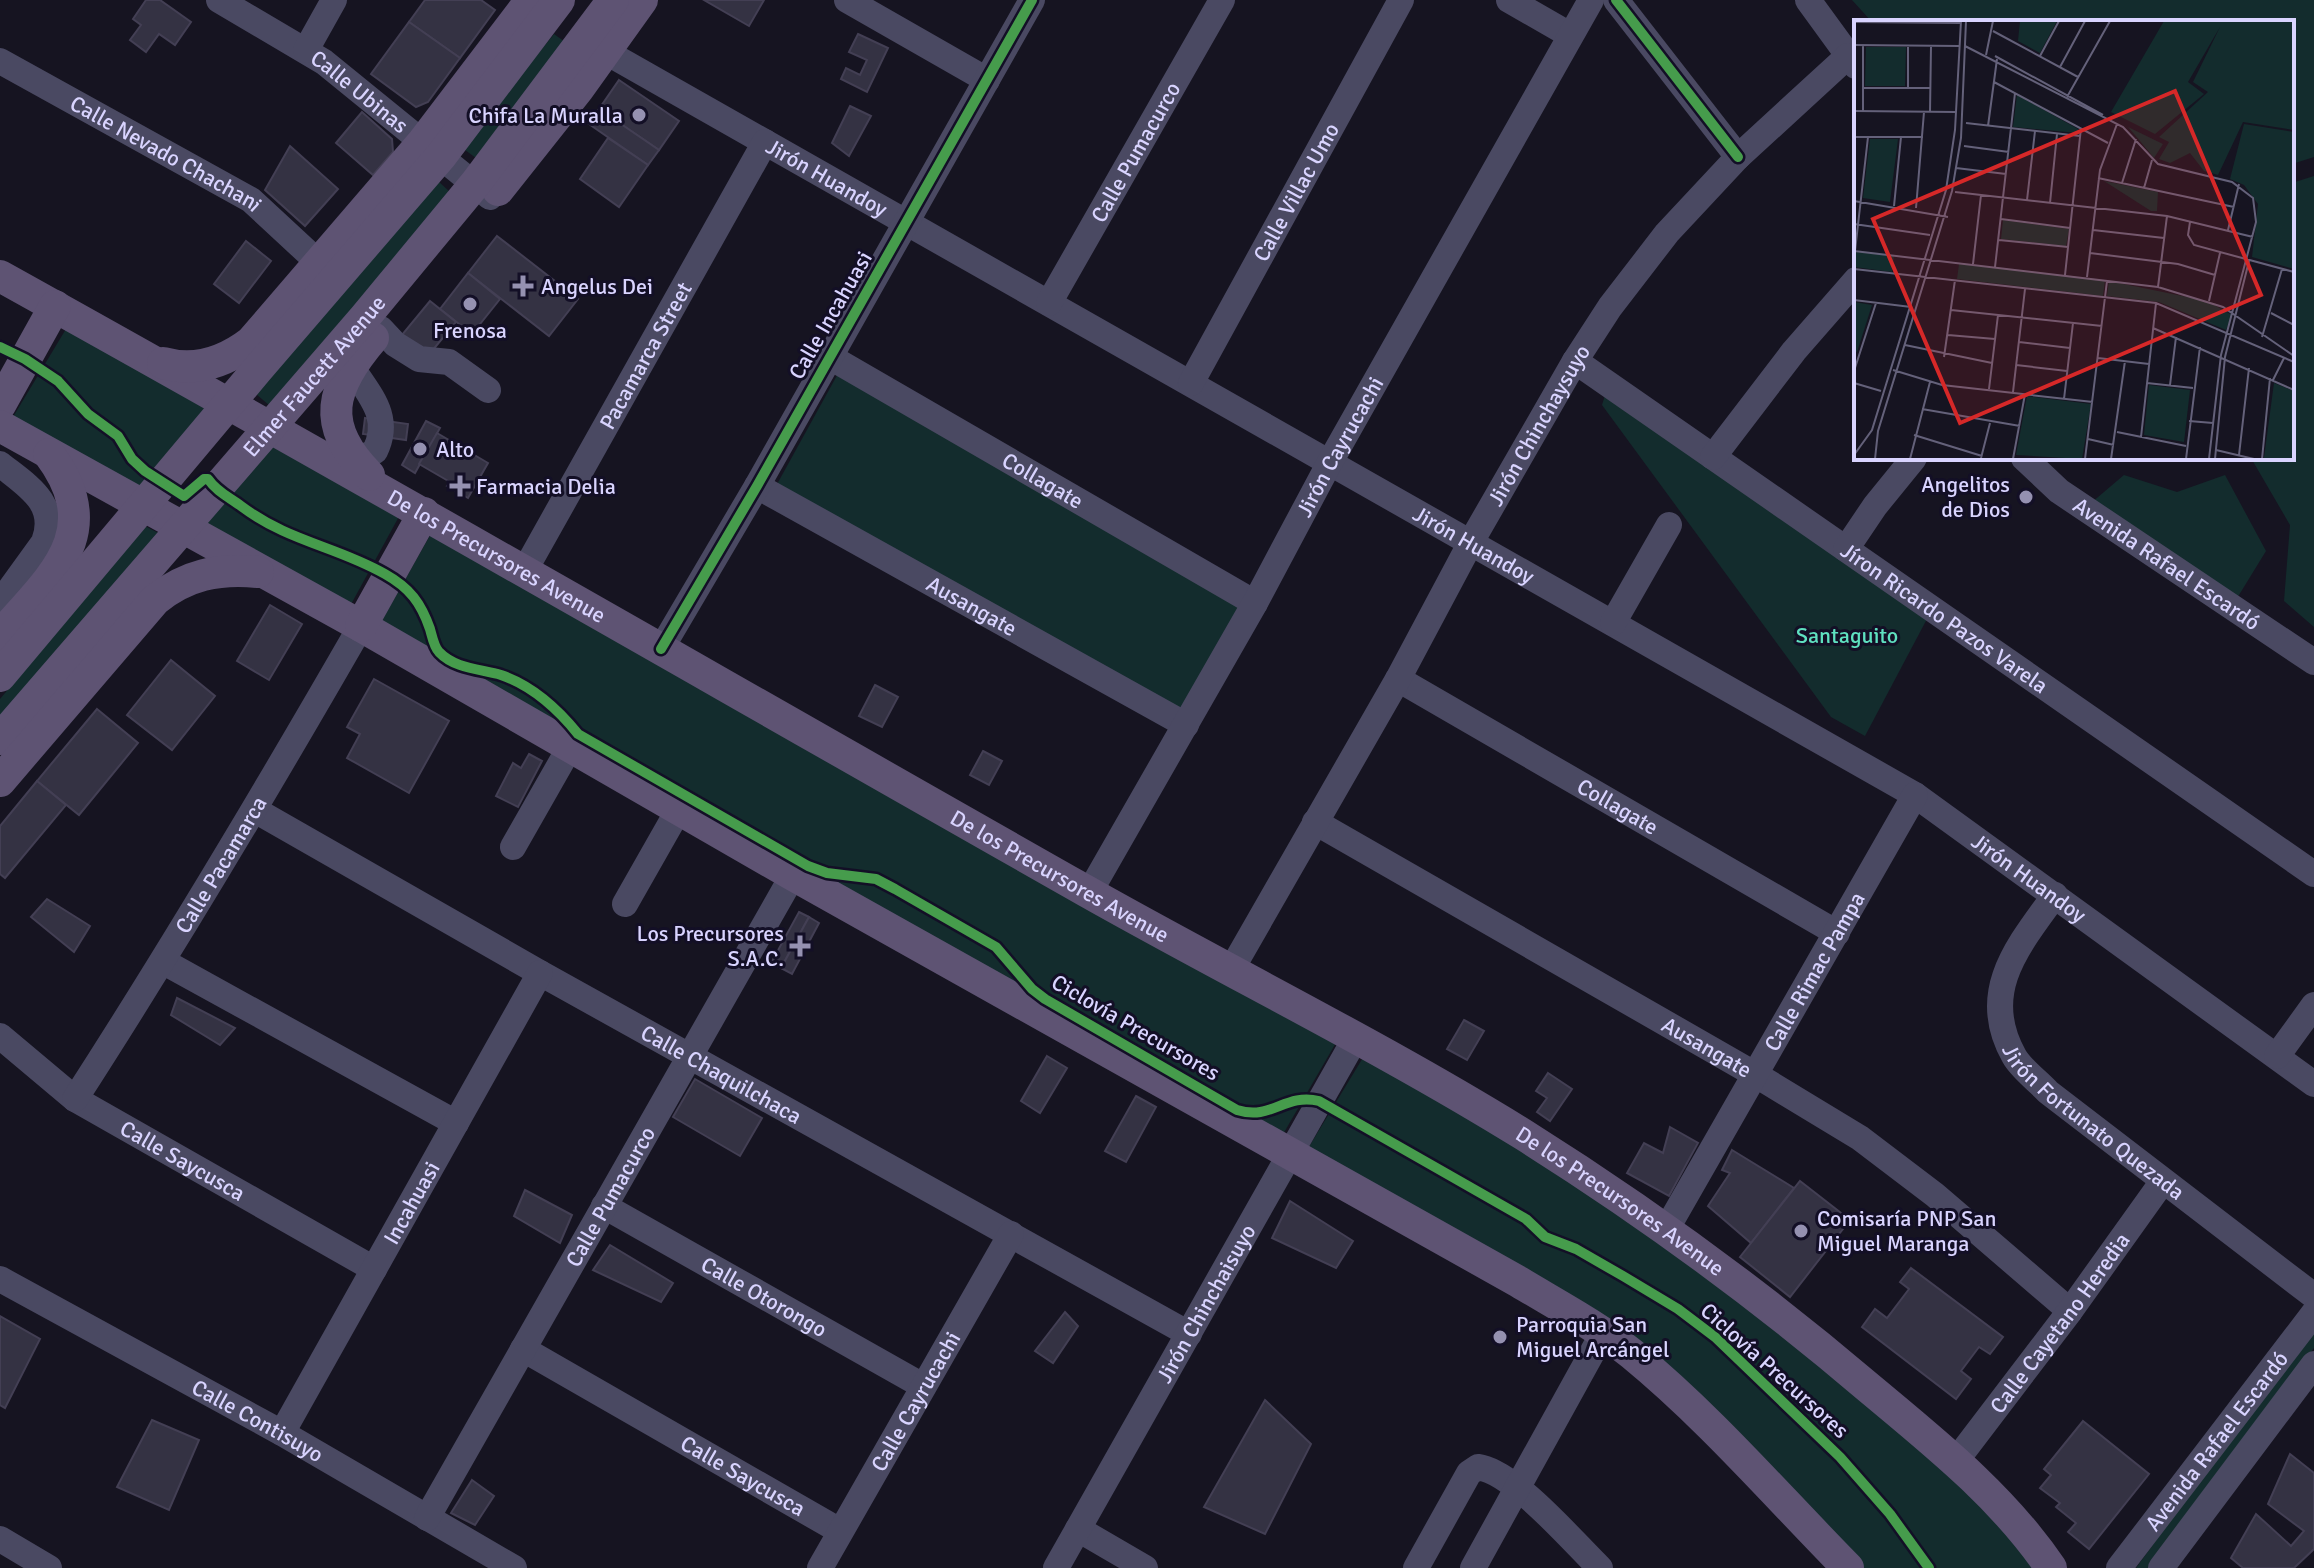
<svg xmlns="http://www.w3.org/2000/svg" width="2314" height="1568" viewBox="0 0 2314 1568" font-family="Signika,sans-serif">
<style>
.green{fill:#132c2d}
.building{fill:#343243;stroke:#433f54;stroke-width:2}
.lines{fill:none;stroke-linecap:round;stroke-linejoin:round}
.minor{stroke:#4a4962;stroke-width:26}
.major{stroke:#5e5373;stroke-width:32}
.cycleway-casing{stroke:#130f26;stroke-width:15}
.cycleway{stroke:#469c4c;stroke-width:10}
.poi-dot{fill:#9591b1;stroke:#130f26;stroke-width:3}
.labels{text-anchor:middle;stroke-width:6;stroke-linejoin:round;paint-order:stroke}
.street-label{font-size:22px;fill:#d9d4ff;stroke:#130f26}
.poi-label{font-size:22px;fill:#d9d4ff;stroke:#130f26;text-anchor:start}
.park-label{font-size:22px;fill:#5fe0c0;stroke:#130f26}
.inset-road{fill:none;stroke:#64617a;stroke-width:2}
.view{fill:#d62828;fill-opacity:0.15;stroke:#d62828;stroke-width:4}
.inset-edge{fill:none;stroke:#d9d4ff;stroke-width:4}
</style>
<rect width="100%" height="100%" fill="#161421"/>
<g class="green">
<path d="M 1852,0 L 2314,0 L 2314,157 L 2292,164 L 2292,22 L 1872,22 Z"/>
<path d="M 554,34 L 572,47 L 480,161 L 461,147 Z"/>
<path d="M 2314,176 L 2314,627 L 2284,601 L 2290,525 L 2251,458 L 2292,458 L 2292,183 Z"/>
<path d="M 438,181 L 451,193 L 269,405 L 256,394 Z"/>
<path d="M 66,329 L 208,404 L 140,492 L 13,417 Z"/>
<path d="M 840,370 L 1243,605 L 1179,711 L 776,486 Z"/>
<path d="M 1606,392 L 1928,617 L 1865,736 L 1831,717 L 1602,405 Z"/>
<path d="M 271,440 L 402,511 L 349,608 L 204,524 Z"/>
<path d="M 2124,475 L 2177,492 L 2225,475 L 2266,551 L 2231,608 L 2084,509 Z"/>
<path d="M 145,526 L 160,534 L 0,723 L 0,699 Z"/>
<path d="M 433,530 L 1337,1041 L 1282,1136 L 380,624 Z"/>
<path d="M 1364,1056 L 1660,1231 L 1942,1460 L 2036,1568 L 1857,1568 L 1625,1334 L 1307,1150 Z"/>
<path d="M 2314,1333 L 2314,1348 L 2150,1568 L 2136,1568 L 2300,1341 Z"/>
</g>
<g class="building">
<path d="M 146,0 L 160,0 L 191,22 L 175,45 L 159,34 L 146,52 L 130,40 L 141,25 L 133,19 Z"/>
<path d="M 425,0 L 481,0 L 495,10 L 460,58 L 409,22 Z"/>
<path d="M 704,0 L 764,0 L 749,26 Z"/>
<path d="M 409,22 L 460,58 L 428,102 L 416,107 L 371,74 Z"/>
<path d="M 858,34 L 888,48 L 867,92 L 841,79 L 846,68 L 860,75 L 867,60 L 849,52 Z"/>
<path d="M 619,80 L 679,121 L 659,150 L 599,109 Z"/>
<path d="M 850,106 L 871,116 L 849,156 L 832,143 Z"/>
<path d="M 599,109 L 659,150 L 648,165 L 589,124 Z"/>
<path d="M 362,112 L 392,139 L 393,152 L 373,175 L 336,143 Z"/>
<path d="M 608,138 L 648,165 L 619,207 L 580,179 Z"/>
<path d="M 290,146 L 338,189 L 305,226 L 265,190 Z"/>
<path d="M 497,236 L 578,299 L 549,336 L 468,273 Z"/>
<path d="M 246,241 L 271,261 L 239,303 L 214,284 Z"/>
<path d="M 468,273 L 500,299 L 472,334 L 440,309 Z"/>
<path d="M 430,301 L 456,322 L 427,357 L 401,336 Z"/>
<path d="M 365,418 L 408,424 L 406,440 L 363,434 Z"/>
<path d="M 426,421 L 440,428 L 415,473 L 402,465 Z"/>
<path d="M 437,433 L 488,463 L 468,498 L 447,486 L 450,482 L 419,464 Z"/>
<path d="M 270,605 L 302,624 L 269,680 L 237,661 Z"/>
<path d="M 171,660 L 215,696 L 172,750 L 127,715 Z"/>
<path d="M 374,679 L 449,721 L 409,793 L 347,758 L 360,734 L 347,727 Z"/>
<path d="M 875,685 L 898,697 L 882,727 L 859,716 Z"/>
<path d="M 97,709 L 138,743 L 79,815 L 37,781 Z"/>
<path d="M 983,751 L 1002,761 L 989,785 L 970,775 Z"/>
<path d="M 529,754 L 542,761 L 518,807 L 496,796 L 513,763 L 521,768 Z"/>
<path d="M 37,781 L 66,805 L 5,878 L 0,874 L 0,826 Z"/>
<path d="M 47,899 L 90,926 L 74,952 L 31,917 Z"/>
<path d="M 799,912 L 809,917 L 781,968 L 771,963 Z"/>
<path d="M 809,917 L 819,923 L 792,974 L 781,968 Z"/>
<path d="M 177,998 L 235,1028 L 220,1045 L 171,1015 Z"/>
<path d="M 1464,1020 L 1484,1031 L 1467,1060 L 1447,1049 Z"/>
<path d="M 1047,1056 L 1067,1068 L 1040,1113 L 1021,1101 Z"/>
<path d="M 1548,1073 L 1572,1089 L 1550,1121 L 1537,1112 L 1547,1098 L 1536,1091 Z"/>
<path d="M 695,1079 L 762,1118 L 740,1156 L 673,1117 Z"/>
<path d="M 1136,1096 L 1156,1107 L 1126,1162 L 1105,1151 Z"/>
<path d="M 1670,1127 L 1698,1143 L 1669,1196 L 1627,1173 L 1644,1143 L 1663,1153 Z"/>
<path d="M 1732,1150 L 1794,1188 L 1751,1243 L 1708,1206 L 1730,1173 L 1722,1170 Z"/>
<path d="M 1800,1181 L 1850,1220 L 1790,1297 L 1740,1257 Z"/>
<path d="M 525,1190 L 572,1215 L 560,1243 L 514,1216 Z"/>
<path d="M 1290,1201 L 1353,1241 L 1336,1268 L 1272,1238 Z"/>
<path d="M 610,1245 L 673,1283 L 661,1302 L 593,1270 Z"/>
<path d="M 1911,1268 L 2003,1337 L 1990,1354 L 1979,1347 L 1961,1371 L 1971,1379 L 1956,1399 L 1862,1327 L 1875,1309 L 1887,1318 L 1909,1289 L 1900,1282 Z"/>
<path d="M 1065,1312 L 1078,1326 L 1053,1363 L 1035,1351 Z"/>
<path d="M 0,1316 L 40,1339 L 5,1408 L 0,1405 Z"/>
<path d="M 1265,1400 L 1311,1444 L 1265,1534 L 1204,1507 Z"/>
<path d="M 152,1420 L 199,1440 L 169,1510 L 117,1487 Z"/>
<path d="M 2083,1421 L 2149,1474 L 2089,1549 L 2068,1532 L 2076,1523 L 2056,1507 L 2060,1503 L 2040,1488 L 2051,1475 L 2044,1469 Z"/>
<path d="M 2290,1454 L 2314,1473 L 2314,1549 L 2294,1568 L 2243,1568 L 2231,1558 L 2256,1514 L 2291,1546 L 2304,1531 L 2268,1504 Z"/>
<path d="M 472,1480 L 494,1496 L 475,1525 L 451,1513 Z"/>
</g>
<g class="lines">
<g class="minor">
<path id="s1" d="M 219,0 L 324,62 L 490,197"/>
<path d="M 847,0 L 987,80"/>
<path d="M 1509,0 L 1570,35"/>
<path d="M 1616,0 L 1738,157"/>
<path d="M 1808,0 L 1856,66"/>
<path d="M 306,50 L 334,0"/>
<path id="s2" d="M 606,52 L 1915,795 L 2314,1084"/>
<path id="s3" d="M 0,61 L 251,200 L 319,263"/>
<path id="s4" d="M 1049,303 L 1222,0"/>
<path d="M 381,329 L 395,344 L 419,359 L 449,362 L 488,390"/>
<path id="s5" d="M 830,357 L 1255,603"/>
<path id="s6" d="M 1575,361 L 2314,874"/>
<path d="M 351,366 C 369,395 392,416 375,451 L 356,462"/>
<path id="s7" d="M 1191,383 L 1401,0"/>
<path d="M 1713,457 L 1794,351 L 1856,280"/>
<path id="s8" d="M 2024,458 L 2059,491 L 2314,662"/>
<path d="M 0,464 C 26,485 59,503 44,542 L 0,603"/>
<path id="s9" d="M 757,486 L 1186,725"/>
<path d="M 1846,549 L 1875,506 L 1914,458"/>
<path id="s10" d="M 525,570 L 765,142"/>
<path d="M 1613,623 L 1669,525"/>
<path d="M 661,649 L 757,486 L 1032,0"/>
<path id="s11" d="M 1398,679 L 1837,933"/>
<path id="s12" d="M 255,810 L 540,973 L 1189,1334"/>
<path id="s13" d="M 1315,822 L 1756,1075 L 1860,1138 L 1935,1195 L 2070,1311"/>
<path d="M 513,847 L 570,747"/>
<path id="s14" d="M 1089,893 L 1255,603 L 1330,462 L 1591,0"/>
<path id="s15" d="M 2055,895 C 2018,946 1978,992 2014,1056 C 2021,1069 2038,1081 2048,1092 L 2314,1296"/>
<path d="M 625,904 L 679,809"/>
<path d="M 164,962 L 456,1123"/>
<path id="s16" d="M 1230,972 L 1398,679 L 1471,542 L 1575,361 L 1610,307 L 1667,233 L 1738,157 L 1848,56"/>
<path id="s17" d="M 0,1036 L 75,1099 L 374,1269"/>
<path d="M 2277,1056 L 2314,1005"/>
<path id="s18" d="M 75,1099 C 175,944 269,786 361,626"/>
<path id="s19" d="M 604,1206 L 923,1386"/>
<path id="s20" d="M 1666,1230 L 1915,795"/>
<path id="s21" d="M 0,1279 L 282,1433 L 514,1568"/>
<path id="s22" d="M 523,1349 L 840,1531"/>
<path id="s23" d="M 282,1433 L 540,973"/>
<path id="s24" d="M 1955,1462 L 2070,1311 L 2163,1181"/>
<path id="s25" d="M 427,1518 L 793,875"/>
<path d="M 1078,1529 L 1145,1568"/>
<path d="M 0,1539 L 49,1568"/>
<path id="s26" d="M 820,1568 L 1011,1234"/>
<path id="s27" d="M 1056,1568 L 1355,1039"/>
<path d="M 1416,1568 L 1469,1473 L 1478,1467 C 1514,1472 1573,1542 1600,1568"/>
<path d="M 1473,1568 L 1603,1333"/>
<path id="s28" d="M 2119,1568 L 2314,1313"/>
<path d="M 2161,1568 L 2314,1364"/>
</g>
<g class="major">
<path d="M 498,190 L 579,88 L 642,0"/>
<path id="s29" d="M 0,276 C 364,478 724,686 1086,891 C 1231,973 1382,1047 1524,1135 C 1645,1211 1761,1296 1869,1388 C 1935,1443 2003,1497 2051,1568"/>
<path d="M 163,363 C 195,372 225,362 251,342 L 423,142 L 531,0"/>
<path d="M 0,405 L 55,306"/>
<path d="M 0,426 L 361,626 L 793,875 L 1519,1282 C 1557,1305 1597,1326 1632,1354 C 1710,1418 1777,1496 1848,1568"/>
<path d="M 369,475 C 319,425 331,387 373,338"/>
<path d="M 361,626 L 424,513"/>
<path d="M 0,636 C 51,577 108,533 49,454"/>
<path d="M 0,676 L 257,370 L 441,156 L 559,0"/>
<path id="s30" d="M 0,739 L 365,317 L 475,184 L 613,0"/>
<path d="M 0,781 L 155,600 C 186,575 218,568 258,572"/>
</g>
<g class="cycleway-casing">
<g id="cycleway">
<path d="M 1616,0 L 1738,157"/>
<path d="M 0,347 L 25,359 L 58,381 L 88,414 L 118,436 L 132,459 L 145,471 L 184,496 L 204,479 L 208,479 C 217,492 229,497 241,506 C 289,542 336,546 385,574 C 410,588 421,603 430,629 C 432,636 434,647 439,652 C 455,669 481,669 501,675 C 533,686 557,708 578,734 L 808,866 L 827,873 L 876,879 L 895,889 L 996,947 L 1032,989 L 1045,999 L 1237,1110 C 1272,1121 1284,1093 1319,1101 L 1526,1219 L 1545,1237 L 1576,1249 L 1623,1276 L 1678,1309 L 1715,1337 L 1840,1457 L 1890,1514 L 1929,1568"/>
<path d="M 661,649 L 757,486 L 1032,0"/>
</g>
</g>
<use href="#cycleway" class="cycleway"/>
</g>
<g class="poi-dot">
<circle cx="639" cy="115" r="8"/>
<path d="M519 274h8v8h8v8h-8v8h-8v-8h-8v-8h8z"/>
<circle cx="470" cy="304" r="8"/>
<circle cx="420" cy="449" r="8"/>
<path d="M456 474h8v8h8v8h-8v8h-8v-8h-8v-8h8z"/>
<circle cx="2026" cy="497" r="8"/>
<path d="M796 934h8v8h8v8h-8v8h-8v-8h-8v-8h8z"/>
<circle cx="1801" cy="1231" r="8"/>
<circle cx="1500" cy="1337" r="8"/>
</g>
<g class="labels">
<g class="street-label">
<text dy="8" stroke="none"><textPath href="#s1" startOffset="168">Calle Ubinas</textPath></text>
<text dy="8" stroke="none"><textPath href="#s4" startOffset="174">Calle Pumacurco</textPath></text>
<text dy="8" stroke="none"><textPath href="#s3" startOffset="190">Calle Nevado Chachani</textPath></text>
<text dy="8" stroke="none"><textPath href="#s2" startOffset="254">Jirón Huandoy</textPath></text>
<text dy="8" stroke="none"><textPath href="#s7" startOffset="218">Calle Villac Umo</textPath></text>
<text transform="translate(830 315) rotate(-60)" y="8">Calle Incahuasi</text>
<text dy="8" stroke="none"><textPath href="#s10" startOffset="246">Pacamarca Street</textPath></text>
<text dy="8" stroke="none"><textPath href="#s30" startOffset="480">Elmer Faucett Avenue</textPath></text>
<text dy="8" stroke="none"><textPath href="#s16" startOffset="628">Jirón Chinchaysuyo</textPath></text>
<text dy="8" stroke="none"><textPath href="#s14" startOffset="512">Jirón Cayrucachi</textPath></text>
<text dy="8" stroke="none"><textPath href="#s5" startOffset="246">Collagate</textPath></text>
<text dy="8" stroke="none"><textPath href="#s2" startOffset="998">Jirón Huandoy</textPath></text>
<text dy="8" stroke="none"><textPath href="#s29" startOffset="570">De los Precursores Avenue</textPath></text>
<text dy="8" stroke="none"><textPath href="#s8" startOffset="178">Avenida Rafael Escardó</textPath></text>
<text dy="8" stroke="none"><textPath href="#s9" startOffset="246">Ausangate</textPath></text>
<text dy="8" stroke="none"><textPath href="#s6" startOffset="450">Jíron Ricardo Pazos Varela</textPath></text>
<text dy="8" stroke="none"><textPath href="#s11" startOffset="254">Collagate</textPath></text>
<text dy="8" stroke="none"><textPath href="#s18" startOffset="276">Calle Pacamarca</textPath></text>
<text dy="8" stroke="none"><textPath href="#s29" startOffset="1218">De los Precursores Avenue</textPath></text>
<text dy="8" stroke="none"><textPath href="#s2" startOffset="1646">Jirón Huandoy</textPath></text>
<text dy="8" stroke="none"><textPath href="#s20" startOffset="298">Calle Rimac Pampa</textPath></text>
<text transform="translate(1136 1027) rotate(30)" y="8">Ciclovía Precursores</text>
<text dy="8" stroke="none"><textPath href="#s13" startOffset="452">Ausangate</textPath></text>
<text dy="8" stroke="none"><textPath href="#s12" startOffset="536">Calle Chaquilchaca</textPath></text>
<text dy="8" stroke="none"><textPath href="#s15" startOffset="282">Jirón Fortunato Quezada</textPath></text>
<text dy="8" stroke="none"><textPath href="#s17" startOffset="222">Calle Saycusca</textPath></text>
<text dy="8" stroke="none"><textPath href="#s25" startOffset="370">Calle Pumacurco</textPath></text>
<text dy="8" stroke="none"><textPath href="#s29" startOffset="1866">De los Precursores Avenue</textPath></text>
<text dy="8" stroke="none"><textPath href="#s23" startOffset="264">Incahuasi</textPath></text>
<text dy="8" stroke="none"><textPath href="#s19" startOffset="184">Calle Otorongo</textPath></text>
<text dy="8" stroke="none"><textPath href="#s27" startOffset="304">Jirón Chinchaisuyo</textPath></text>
<text dy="8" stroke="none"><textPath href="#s24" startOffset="174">Calle Cayetano Heredia</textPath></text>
<text transform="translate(1775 1370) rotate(42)" y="8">Ciclovía Precursores</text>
<text dy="8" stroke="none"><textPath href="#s26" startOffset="192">Calle Cayrucachi</textPath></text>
<text dy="8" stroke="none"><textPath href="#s21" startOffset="294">Calle Contisuyo</textPath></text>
<text dy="8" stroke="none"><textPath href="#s28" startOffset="160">Avenida Rafael Escardó</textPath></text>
<text dy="8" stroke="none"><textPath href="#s22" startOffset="254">Calle Saycusca</textPath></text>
</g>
<g class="poi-label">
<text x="623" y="123" text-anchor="end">Chifa La Muralla</text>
<text x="541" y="294">Angelus Dei</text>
<text x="470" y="338" text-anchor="middle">Frenosa</text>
<text x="436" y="457">Alto</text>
<text x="2010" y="492" text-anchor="end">Angelitos<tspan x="2010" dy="25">de Dios</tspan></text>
<text x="476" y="494">Farmacia Delia</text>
<text x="784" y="941" text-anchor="end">Los Precursores<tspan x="784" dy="25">S.A.C.</tspan></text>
<text x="1817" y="1226">Comisaría PNP San<tspan x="1817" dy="25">Miguel Maranga</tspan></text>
<text x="1516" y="1332">Parroquia San<tspan x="1516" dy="25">Miguel Arcángel</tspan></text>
</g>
<g class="park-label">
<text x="1847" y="643">Santaguito</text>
</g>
</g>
<g transform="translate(1854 20)">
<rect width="440" height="440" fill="#161421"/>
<path d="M 166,1 L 203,1 L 186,33 L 164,21 ZM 310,1 L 440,1 L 440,110 L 389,102 L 364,155 L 350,151 L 336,133 L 316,143 L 305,139 L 315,122 L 305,117 L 354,72 L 339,62 L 366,7 L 334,62 L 350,74 L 301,114 L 257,92 ZM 12,27 L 52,27 L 51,66 L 11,66 ZM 163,75 L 224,109 L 224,113 L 159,107 ZM 390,104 L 440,112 L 440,249 L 398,237 L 404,184 L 390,165 L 376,159 ZM 274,107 L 309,124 L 300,138 L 286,121 ZM 16,119 L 44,119 L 36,182 L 9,178 ZM 250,161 L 304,172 L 303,191 L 297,191 ZM 149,200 L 215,209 L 212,226 L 147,219 ZM 0,232 L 40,236 L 38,252 L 0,247 ZM 105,244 L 251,260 L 249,276 L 103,259 ZM 255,261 L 353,281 L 378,295 L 372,310 L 305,282 L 253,276 ZM 0,282 L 18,285 L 3,332 L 0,331 ZM 420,363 L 440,371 L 440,439 L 410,438 ZM 295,365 L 336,370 L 330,422 L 290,415 ZM 173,376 L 237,384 L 228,439 L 162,435 Z" fill="#132c2d"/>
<path class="inset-road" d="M 0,2 L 106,3M 139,11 L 224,57M 0,25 L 105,26M 111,26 L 269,107 L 304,144 L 378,162 L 399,178 L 402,202 L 367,335 L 355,439M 132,35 L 139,1M 141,36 L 249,95M 186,36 L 205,1M 206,47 L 231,1M 140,62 L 254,123M 9,68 L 77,68M 54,68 L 54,26M 213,77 L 256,1M 0,91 L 102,92M 9,91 L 9,25M 76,92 L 77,26M 112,103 L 226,116M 134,106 L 143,39M 0,117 L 69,117M 110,126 L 155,132M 102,148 L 152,154M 244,158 L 380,187M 268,163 L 282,119M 290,168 L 298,140M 101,172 L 313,196 L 399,217M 173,180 L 181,111M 0,181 L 94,197M 196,183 L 203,114M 40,186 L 47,117M 62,188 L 70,92M 147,199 L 216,208M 336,202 L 334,215 L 340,225 L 440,252M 0,204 L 76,215M 239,210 L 310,218M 374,210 L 385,164M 145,220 L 214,227M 0,231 L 304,267 L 369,287 L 440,336M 1,231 L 14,117M 236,233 L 324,244 L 361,255M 119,244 L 127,175M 141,247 L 161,73M 0,249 L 302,283 L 440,342M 211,255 L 227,108M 233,257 L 246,150 L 263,104M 304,267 L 313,196M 0,280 L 57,287M 355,281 L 366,233M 97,290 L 248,306M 417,293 L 440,305M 299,308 L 440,370M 94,315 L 141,319M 408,317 L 428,249M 165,322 L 216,328M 51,325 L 138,343M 90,337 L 101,260M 244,338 L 295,344M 162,345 L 213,351M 39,350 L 88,365 L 239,382M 0,351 L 22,283M 419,360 L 430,338M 0,363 L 27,371M 293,363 L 339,368M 316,365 L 322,317M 135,369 L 144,295M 159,372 L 171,269M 210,379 L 219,303M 68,389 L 166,406M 335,401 L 359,403M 263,412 L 332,426M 60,415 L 128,436M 287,417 L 302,283M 234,419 L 260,425M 362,430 L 400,439M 0,435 L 18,410 L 92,170 L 101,110 L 107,1M 385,435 L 395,348M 127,438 L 136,403M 21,439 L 24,411 L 98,171 L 107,118 L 112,1M 56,439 L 76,362M 159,439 L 171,374M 231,439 L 253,261M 257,439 L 271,341M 332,439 L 346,327M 361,439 L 371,337 L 395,241M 408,439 L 416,358"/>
<path class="view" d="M 321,71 L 407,275 L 106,403 L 19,199 Z"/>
<rect width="440" height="440" class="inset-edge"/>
</g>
</svg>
